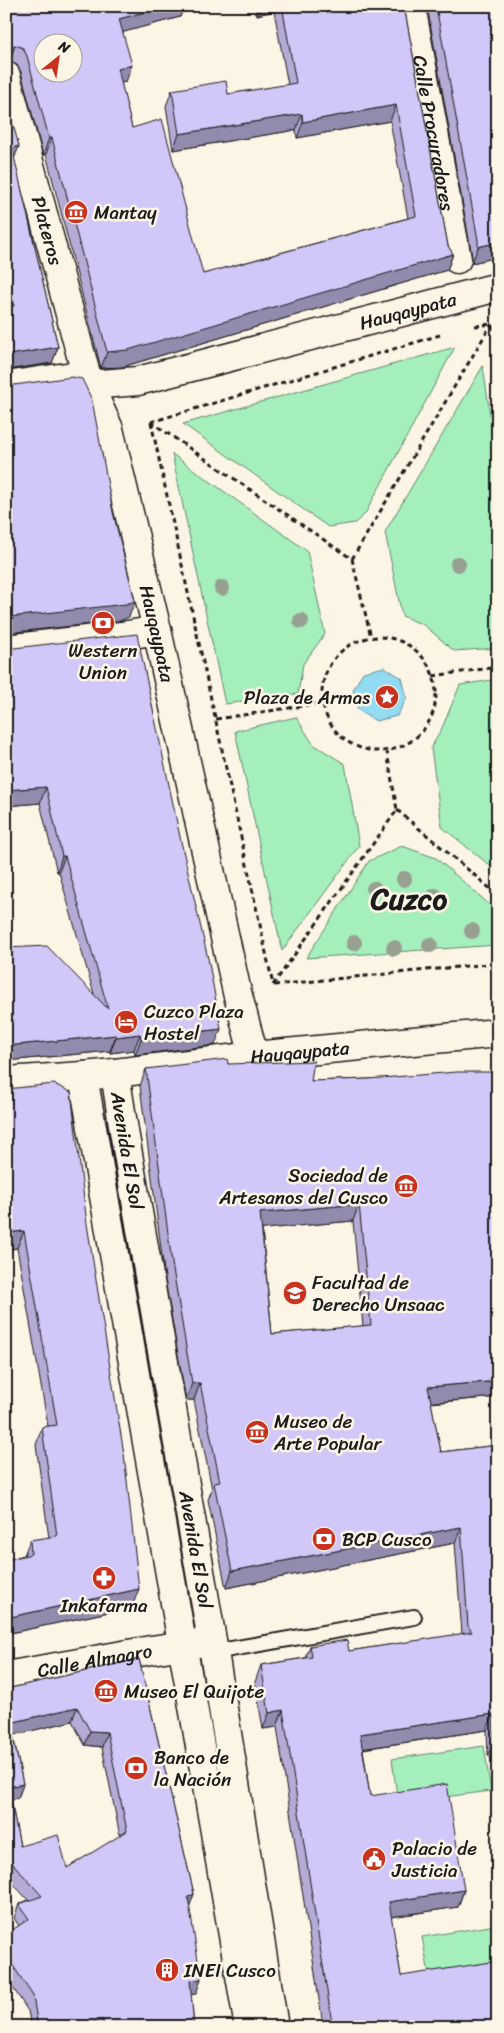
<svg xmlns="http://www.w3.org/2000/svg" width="504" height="2033" viewBox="0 0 504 2033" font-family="Sriracha,sans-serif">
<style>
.green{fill:#a5efbd;stroke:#60866c}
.water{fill:#92dbf3;stroke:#638f9d}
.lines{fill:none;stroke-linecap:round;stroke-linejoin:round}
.lane-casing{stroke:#1c1c1c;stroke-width:18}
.street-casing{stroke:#1c1c1c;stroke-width:31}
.secondary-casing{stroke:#1c1c1c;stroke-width:31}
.path{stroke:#1c1c1c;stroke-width:3;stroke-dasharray:5 4;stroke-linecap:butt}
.lane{stroke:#fcf5e5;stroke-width:14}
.street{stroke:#fcf5e5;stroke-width:28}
.secondary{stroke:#fcf5e5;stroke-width:28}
.tree{fill:#97a091}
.wall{fill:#b5abd6;stroke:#1c1c1c;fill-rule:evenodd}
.shaded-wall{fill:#938bae;stroke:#1c1c1c}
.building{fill:#d2c7f9;stroke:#1c1c1c;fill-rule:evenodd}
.labels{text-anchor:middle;stroke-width:5;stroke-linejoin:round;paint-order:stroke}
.street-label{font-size:19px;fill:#1c1c1c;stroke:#fcf5e5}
.poi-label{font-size:19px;fill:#1c1c1c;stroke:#fcf5e5;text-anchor:start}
.town-label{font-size:29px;font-weight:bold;fill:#1c1c1c;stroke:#fcf5e5}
</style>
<rect width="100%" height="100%" fill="#fcf5e5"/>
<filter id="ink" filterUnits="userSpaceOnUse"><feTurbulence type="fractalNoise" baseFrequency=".02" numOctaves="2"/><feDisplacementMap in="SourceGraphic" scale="10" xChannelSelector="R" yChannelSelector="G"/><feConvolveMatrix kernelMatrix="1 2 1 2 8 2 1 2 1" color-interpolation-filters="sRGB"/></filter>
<g filter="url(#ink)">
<g class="green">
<path d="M 455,347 L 365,514 L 355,523 L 328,527 L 183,424 Z"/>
<path d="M 483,366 L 498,470 L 498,648 L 454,651 L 424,625 L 402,616 L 385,532 Z"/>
<path d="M 172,454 L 307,551 L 325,634 L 303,664 L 298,694 L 225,704 Z"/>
<path d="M 498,679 L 498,872 L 442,827 L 431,748 L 442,728 L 460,685 Z"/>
<path d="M 296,717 L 313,744 L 345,764 L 359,846 L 282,951 L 235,731 Z"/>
<path d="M 402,846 L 436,858 L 498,912 L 498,945 L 306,958 L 369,861 Z"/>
<path d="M 484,1746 L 491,1791 L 398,1803 L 392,1759 Z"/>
<path d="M 496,1925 L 498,1967 L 430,1979 L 422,1937 Z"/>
</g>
<path class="water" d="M 384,667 L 402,678 L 407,698 L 397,716 L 376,721 L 358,710 L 353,690 L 363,672 Z"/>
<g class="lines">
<g class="lane-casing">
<path id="lane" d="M 214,1652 L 414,1617"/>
</g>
<g class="street-casing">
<g id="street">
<path id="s1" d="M 411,6 L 457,259"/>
<path id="s2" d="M 89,385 L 138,381 L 498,287"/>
<path id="s3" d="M 6,386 L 66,377 L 82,380 L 89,385 L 109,429 L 157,630 L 237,992 L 254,1056"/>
<path d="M 6,649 L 122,636 L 157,630"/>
<path id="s4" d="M 115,1073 L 254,1056 L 498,1033"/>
<path d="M 6,1081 L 83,1076"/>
<path id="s5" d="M 6,1676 L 151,1650 L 212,1641"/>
</g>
</g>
<g class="secondary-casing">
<g id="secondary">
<path id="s6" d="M 6,76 L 89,385"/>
<path id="s7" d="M 249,2027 L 83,1076 L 115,1073 L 124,1131 L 214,1652 L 274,2027"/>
</g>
</g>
<g class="path">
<path d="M 492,325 L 498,342"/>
<path d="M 475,326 L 492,324"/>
<path d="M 151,422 L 273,985"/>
<path d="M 151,422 L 440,335"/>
<path d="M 151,422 L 352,559 L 371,637"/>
<path d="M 352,559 L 491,325"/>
<circle cx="379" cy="694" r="57"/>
<path d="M 433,676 L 498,667"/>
<path d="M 216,719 L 322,703"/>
<path d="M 397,810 L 498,895"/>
<path d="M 273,985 L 397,810 L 387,752"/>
<path d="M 274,985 L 498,963"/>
</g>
<use href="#lane" class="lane"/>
<use href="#street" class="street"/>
<use href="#secondary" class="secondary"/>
</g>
<g class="tree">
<circle cx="458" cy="564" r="8"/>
<circle cx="222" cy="588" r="8"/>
<circle cx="301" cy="621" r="8"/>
<circle cx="404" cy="879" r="8"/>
<circle cx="374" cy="889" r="8"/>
<circle cx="435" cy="896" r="8"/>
<circle cx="472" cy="931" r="8"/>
<circle cx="354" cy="943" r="8"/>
<circle cx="430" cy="945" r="8"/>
<circle cx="394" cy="948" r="8"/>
</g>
<g class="wall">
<path d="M 6,6 L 184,6 L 180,17 L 123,32 L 126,82 L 121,83 L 132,128 L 203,274 L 408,218 L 390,121 L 297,138 L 296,130 L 173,150 L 166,106 L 172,90 L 228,94 L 288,85 L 274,11 L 257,15 L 255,6 L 404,6 L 448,246 L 453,254 L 447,270 L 122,367 L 101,368 L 46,154 L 43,155 L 21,72 L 17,65 L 10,61 L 6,61 Z"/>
<path d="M 427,6 L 498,6 L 498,257 L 472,263 L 472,256 Z"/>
<path d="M 6,99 L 14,158 L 58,347 L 52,363 L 6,370 Z"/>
<path d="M 6,647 L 215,1045 L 135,1055 L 134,1050 L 110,1053 L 110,1051 L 6,1061 L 6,948 L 94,994 L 59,872 L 57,872 L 40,803 L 6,806 Z"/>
<path d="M 228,1064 L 311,1081 L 368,1079 L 498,1072 L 498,1397 L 431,1403 L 441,1452 L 498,1445 L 498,1755 L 488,1756 L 487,1730 L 363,1749 L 370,1796 L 464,1890 L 458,1907 L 391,1917 L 401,1976 L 498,2027 L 320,2027 L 321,2025 L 323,2025 L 277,1727 L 263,1729 L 255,1682 L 261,1665 L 305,1658 L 310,1646 L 349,1651 L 462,1634 L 455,1543 L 226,1588 L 208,1500 L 212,1489 L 194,1400 L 186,1400 L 165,1279 L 140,1086 L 146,1069 ZM 353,1221 L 363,1326 L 272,1334 L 262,1229 Z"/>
<path d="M 6,1089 L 132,1607 L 6,1634 L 6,1560 L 24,1555 L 30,1540 L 49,1538 L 36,1445 L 42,1427 L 48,1426 L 17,1248 L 6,1250 Z"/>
<path d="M 139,1659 L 194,1894 L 189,1906 L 196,1994 L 191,1994 L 194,2027 L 31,2027 L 28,2011 L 6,1977 L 6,1934 L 19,1926 L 14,1918 L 19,1904 L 28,1900 L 6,1876 L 6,1689 ZM 72,1721 L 85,1745 L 102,1747 L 120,1836 L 67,1868 L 20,1846 L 11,1800 L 18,1798 L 23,1784 L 13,1735 Z"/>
</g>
<g class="shaded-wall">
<path d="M 167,6 L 184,6 L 180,17 L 113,35 L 119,19 Z"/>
<path d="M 260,6 L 276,6 L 274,11 L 257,15 Z"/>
<path d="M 7,45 L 15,45 L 10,61 L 6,61 L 6,46 Z"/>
<path d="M 132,65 L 126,82 L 112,85 L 118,69 Z"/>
<path d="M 396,105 L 390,121 L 297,138 L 303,122 Z"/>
<path d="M 302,114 L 296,130 L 173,150 L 179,134 Z"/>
<path d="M 49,138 L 52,138 L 46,154 L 43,155 Z"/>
<path d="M 19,146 L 13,162 L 12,148 Z"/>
<path d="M 498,242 L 498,257 L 472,263 L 478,247 Z"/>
<path d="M 453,254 L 447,270 L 122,367 L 101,368 L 107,352 Z"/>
<path d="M 58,347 L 52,363 L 6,370 L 6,356 L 9,355 Z"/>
<path d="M 135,601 L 129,617 L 120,621 L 6,633 L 6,619 L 10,617 Z"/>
<path d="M 46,787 L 40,803 L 6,806 L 6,790 Z"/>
<path d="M 62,856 L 65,856 L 59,872 L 57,872 Z"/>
<path d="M 221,1029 L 215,1045 L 135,1055 L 141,1039 Z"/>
<path d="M 140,1034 L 134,1050 L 110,1053 L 116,1037 Z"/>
<path d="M 116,1035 L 110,1051 L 6,1061 L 6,1046 Z"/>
<path d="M 359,1204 L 353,1221 L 254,1230 L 260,1213 Z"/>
<path d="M 24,1231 L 17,1248 L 6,1250 L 6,1233 Z"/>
<path d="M 498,1381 L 498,1397 L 422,1403 L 428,1387 Z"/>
<path d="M 192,1383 L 200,1383 L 194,1400 L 186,1400 Z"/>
<path d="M 461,1527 L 455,1543 L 226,1588 L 232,1571 Z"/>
<path d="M 139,1589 L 132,1607 L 6,1634 L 6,1618 Z"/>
<path d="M 77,1707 L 72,1721 L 6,1737 L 10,1723 Z"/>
<path d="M 283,1710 L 277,1727 L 263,1729 L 269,1713 Z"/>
<path d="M 493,1714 L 487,1730 L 354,1750 L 360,1734 Z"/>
<path d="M 90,1731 L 107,1732 L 102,1747 L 85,1745 Z"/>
<path d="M 498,1739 L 498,1755 L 488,1756 L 494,1740 Z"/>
<path d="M 23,1784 L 18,1798 L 6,1800 L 8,1787 Z"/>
<path d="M 464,1890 L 458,1907 L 383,1918 L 389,1902 Z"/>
<path d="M 194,1894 L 189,1908 L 188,1897 Z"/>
<path d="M 201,1979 L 196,1994 L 185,1995 L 190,1981 Z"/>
<path d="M 103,2020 L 100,2027 L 69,2027 Z"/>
</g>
<g class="building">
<path d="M 6,6 L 167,6 L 119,19 L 132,65 L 118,69 L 132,128 L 162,119 L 203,274 L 416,216 L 396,105 L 303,122 L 302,114 L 179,134 L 172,90 L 226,81 L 228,94 L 296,83 L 282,6 L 404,6 L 448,246 L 453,254 L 128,350 L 107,352 L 52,138 L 49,138 L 27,56 L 23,48 L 15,45 L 6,46 ZM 42,42 L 72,42 L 72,72 L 42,72 Z"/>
<path d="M 436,6 L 498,6 L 498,242 L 478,247 L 478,240 Z"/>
<path d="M 6,99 L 19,146 L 12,148 L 58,347 L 9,355 L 6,356 L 6,308 L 14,306 L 6,271 Z"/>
<path d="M 72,377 L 82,379 L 92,400 L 113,512 L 135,601 L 126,604 L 10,617 L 6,619 L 6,384 L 14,385 Z"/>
<path d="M 137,634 L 180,837 L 209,963 L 221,1029 L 141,1039 L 140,1034 L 116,1037 L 116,1035 L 6,1046 L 6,948 L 47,946 L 108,1009 L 65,856 L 62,856 L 46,787 L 6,790 L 6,647 L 14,648 Z"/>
<path d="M 227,1059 L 228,1064 L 314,1061 L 311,1081 L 368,1079 L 457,1072 L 498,1072 L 498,1381 L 428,1387 L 441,1452 L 498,1445 L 498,1739 L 494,1740 L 493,1714 L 360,1734 L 370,1796 L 447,1784 L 464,1890 L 389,1902 L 401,1976 L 498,1961 L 498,2027 L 321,2027 L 321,2025 L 332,2023 L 283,1710 L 269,1713 L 261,1665 L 312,1657 L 310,1646 L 347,1640 L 349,1651 L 472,1632 L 468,1626 L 461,1527 L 232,1571 L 214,1483 L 220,1482 L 200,1383 L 192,1383 L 172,1263 L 146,1069 ZM 359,1204 L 371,1325 L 272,1334 L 260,1213 Z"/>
<path d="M 54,1084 L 71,1092 L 87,1224 L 124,1454 L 139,1589 L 6,1618 L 6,1560 L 31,1554 L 30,1540 L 57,1536 L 42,1427 L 57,1425 L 24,1231 L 6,1233 L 6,1089 Z"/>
<path d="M 139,1659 L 194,1894 L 188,1897 L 201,1979 L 190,1981 L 194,2027 L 105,2027 L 103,2020 L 69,2027 L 38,2027 L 33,1996 L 6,1955 L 6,1934 L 29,1919 L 19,1904 L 42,1896 L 6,1856 L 6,1689 ZM 77,1707 L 90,1731 L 107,1732 L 127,1831 L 67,1868 L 58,1835 L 20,1846 L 8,1787 L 23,1784 L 10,1723 Z"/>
</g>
</g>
<defs>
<g id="museum-disc" transform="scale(1.25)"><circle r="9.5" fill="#c8321e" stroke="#fcf5e5"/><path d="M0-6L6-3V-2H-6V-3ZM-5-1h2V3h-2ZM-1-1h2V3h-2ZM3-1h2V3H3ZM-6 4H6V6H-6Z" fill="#fff"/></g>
<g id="bank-disc" transform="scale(1.25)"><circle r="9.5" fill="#c8321e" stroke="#fcf5e5"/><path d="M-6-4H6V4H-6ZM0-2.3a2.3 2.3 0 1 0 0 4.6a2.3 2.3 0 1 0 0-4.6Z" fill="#fff"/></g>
<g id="sight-disc" transform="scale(1.25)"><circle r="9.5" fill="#c8321e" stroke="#fcf5e5"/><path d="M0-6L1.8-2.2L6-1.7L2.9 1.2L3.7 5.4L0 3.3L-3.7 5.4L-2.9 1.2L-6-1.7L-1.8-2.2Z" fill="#fff"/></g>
<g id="hotel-disc" transform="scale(1.25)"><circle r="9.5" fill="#c8321e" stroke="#fcf5e5"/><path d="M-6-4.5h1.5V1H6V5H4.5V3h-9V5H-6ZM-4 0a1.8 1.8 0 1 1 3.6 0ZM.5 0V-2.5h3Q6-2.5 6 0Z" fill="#fff"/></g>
<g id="university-disc" transform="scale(1.25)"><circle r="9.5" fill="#c8321e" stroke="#fcf5e5"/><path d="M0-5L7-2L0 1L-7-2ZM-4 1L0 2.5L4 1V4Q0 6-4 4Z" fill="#fff"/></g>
<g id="pharmacy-disc" transform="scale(1.25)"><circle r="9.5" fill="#c8321e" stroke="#fcf5e5"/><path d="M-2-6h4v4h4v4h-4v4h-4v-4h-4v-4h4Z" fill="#fff"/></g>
<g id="civic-disc" transform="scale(1.25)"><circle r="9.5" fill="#c8321e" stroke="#fcf5e5"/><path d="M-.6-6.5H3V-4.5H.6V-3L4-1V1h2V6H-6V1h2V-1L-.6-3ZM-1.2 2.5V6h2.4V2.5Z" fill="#fff"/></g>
<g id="building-disc" transform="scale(1.25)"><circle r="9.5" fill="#c8321e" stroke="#fcf5e5"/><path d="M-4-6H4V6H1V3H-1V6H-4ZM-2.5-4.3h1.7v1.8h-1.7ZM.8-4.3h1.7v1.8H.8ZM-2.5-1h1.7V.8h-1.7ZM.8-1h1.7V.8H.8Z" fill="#fff"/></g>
</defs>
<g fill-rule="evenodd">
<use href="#museum-disc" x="76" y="212"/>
<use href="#bank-disc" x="103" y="623"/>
<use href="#sight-disc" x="387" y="697"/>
<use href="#hotel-disc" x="126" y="1022"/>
<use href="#museum-disc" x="406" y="1186"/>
<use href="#university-disc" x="295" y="1293"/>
<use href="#museum-disc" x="257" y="1432"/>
<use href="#bank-disc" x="324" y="1539"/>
<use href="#pharmacy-disc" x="104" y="1578"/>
<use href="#museum-disc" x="106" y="1691"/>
<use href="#bank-disc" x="136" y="1768"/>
<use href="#civic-disc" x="374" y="1859"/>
<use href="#building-disc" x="167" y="1970"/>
</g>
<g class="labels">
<g class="street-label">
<text dy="7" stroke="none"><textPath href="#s1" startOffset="129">Calle Procuradores</textPath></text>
<text dy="7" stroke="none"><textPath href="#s6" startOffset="160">Plateros</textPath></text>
<text dy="7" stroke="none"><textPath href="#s2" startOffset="328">Hauqaypata</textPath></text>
<text dy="7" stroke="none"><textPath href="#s3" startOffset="344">Hauqaypata</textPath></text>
<text dy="7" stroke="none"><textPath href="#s4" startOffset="186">Hauqaypata</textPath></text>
<text dy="7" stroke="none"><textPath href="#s7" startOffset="1076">Avenida El Sol</textPath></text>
<text dy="7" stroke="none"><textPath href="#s7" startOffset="1481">Avenida El Sol</textPath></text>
<text dy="7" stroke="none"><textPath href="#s5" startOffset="90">Calle Almagro</textPath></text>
</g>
<g class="poi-label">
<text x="94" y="219">Mantay</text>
<text x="103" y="657" text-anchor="middle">Western<tspan x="103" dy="22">Union</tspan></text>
<text x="370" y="704" text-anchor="end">Plaza de Armas</text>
<text x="144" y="1018">Cuzco Plaza<tspan x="144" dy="22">Hostel</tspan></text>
<text x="388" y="1182" text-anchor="end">Sociedad de<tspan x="388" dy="22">Artesanos del Cusco</tspan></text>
<text x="312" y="1289">Facultad de<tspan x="312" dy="22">Derecho Unsaac</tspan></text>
<text x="274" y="1428">Museo de<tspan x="274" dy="22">Arte Popular</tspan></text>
<text x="342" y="1546">BCP Cusco</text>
<text x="104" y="1612" text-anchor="middle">Inkafarma</text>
<text x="124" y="1698">Museo El Quijote</text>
<text x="154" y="1764">Banco de<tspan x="154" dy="22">la Nación</tspan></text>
<text x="392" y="1855">Palacio de<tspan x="392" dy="22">Justicia</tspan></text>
<text x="184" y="1977">INEI Cusco</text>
</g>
<g class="town-label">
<text x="409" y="909">Cuzco</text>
</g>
</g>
<rect width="504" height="2033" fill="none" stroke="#fcf5e5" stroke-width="25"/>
<rect x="12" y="12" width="479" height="2008" fill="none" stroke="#1c1c1c" stroke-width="2" filter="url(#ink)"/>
<g transform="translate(58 58) rotate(30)"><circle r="24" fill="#fcf5e5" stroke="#a29e95"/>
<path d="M0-4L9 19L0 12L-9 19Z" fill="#c8321e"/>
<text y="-8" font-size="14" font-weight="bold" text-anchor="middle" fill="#1c1c1c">N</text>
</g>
</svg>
